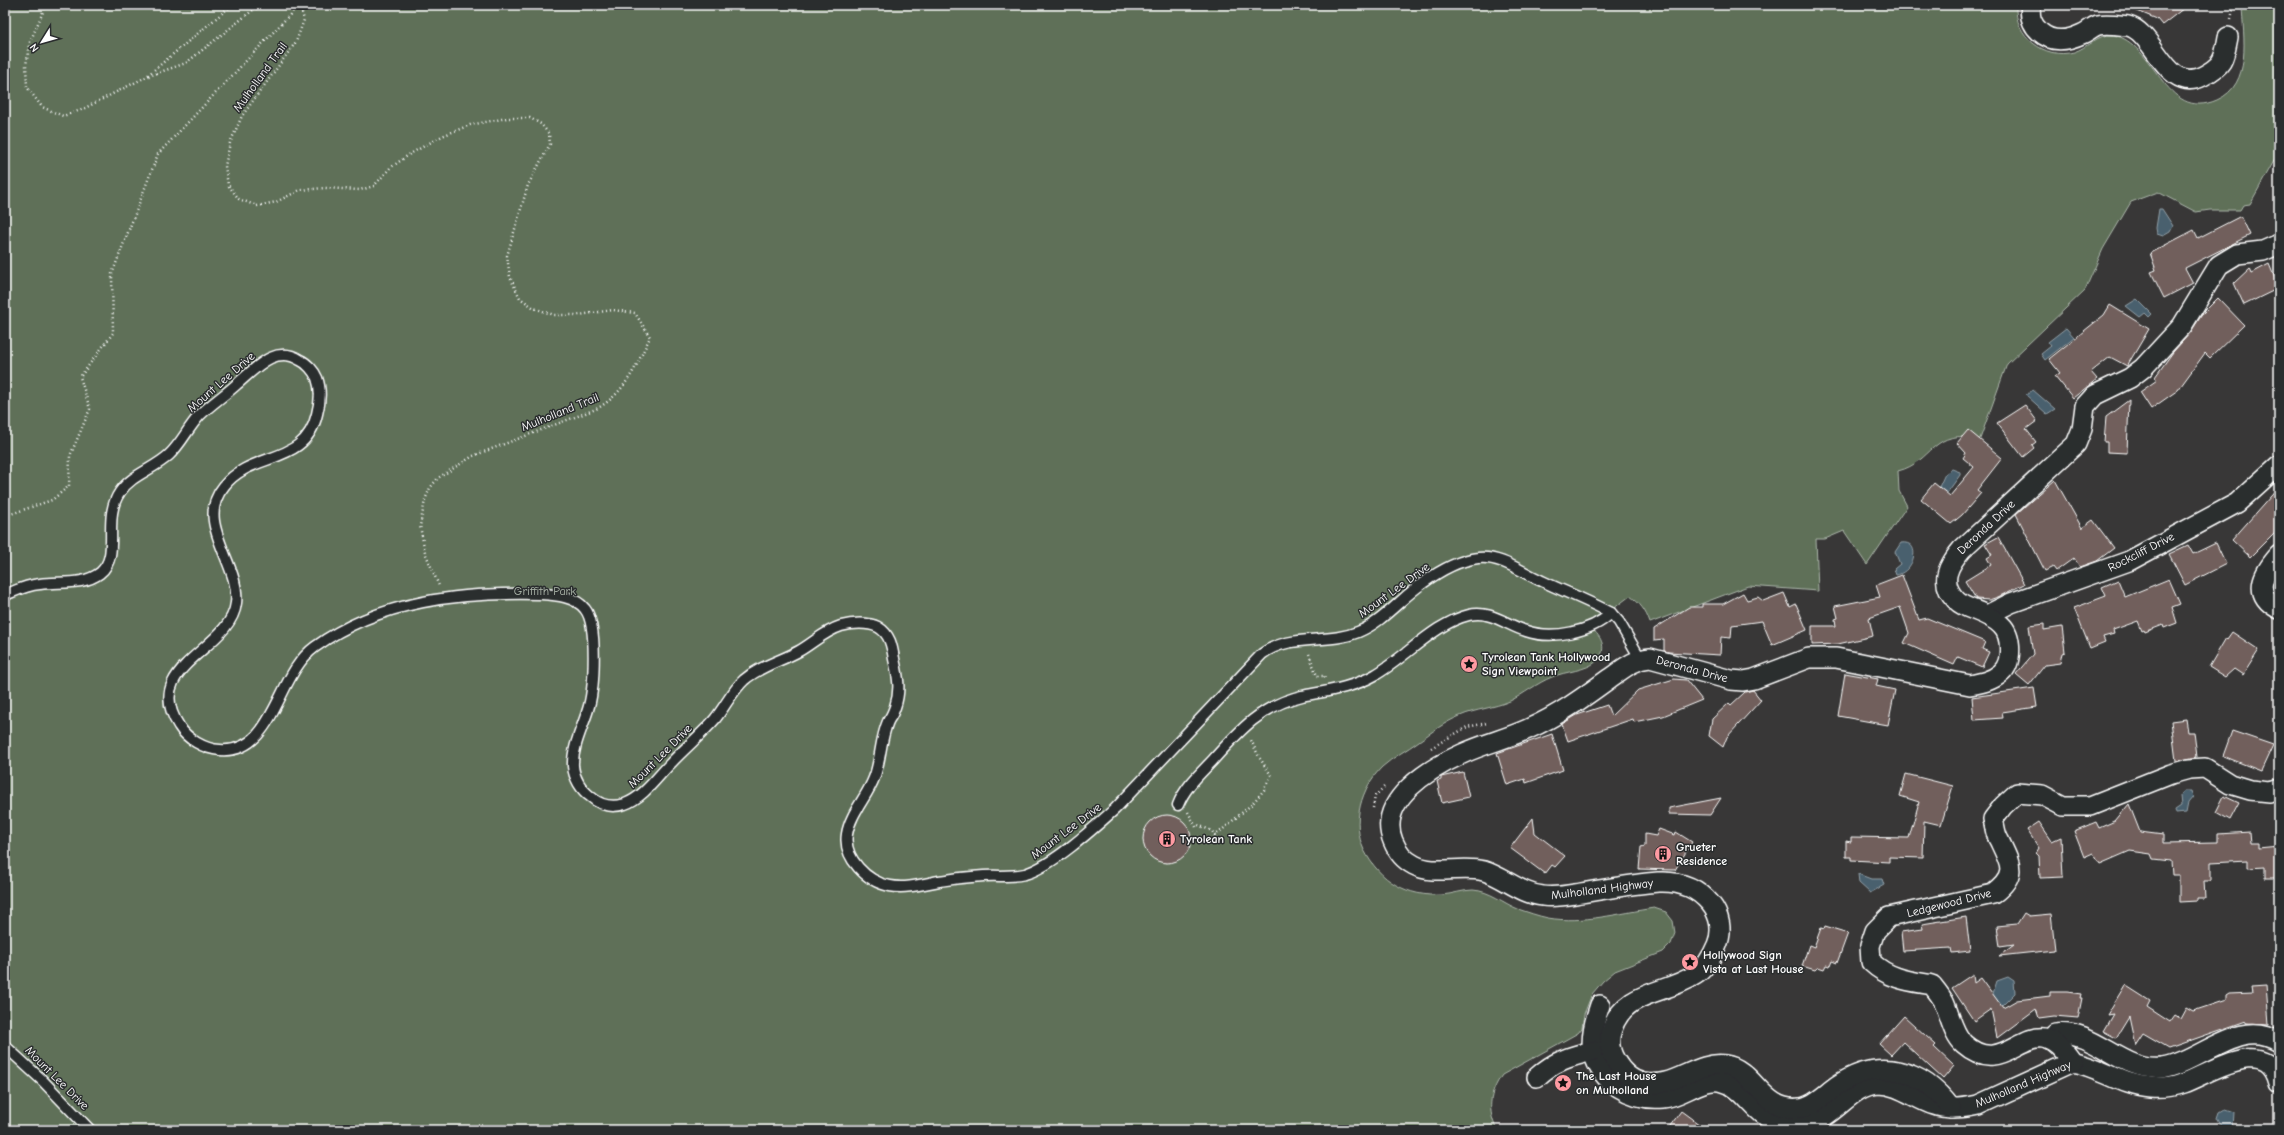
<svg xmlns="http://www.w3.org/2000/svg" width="2284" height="1135" viewBox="0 0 2284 1135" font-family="'Comic Neue',sans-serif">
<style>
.green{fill:#5e7059;stroke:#aeb8ac}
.water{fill:#4a606e;stroke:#92a0a8}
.building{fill:#715f5b;stroke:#fff}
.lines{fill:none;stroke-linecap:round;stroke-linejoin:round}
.lane-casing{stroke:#fff;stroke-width:13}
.street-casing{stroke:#fff;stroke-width:22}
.path{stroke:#fff;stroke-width:2.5;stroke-dasharray:1 3;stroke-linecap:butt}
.lane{stroke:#2a2d2e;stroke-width:10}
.street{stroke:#2a2d2e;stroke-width:19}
.labels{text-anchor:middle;stroke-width:3;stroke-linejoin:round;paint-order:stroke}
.street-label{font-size:12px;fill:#fff;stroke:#2a2d2e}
.park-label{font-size:12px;fill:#aeb8ac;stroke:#2a2d2e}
.poi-label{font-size:12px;font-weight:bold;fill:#fff;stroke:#2a2d2e;text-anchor:start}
</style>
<rect width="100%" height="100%" fill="#383737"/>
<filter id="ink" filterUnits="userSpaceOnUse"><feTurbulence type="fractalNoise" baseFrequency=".025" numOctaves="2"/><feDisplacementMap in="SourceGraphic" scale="8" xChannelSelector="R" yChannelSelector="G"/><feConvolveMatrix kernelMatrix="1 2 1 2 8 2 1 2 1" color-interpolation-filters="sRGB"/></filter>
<g filter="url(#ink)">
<path class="green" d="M 5,5 L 2016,5 C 2014,36 2044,60 2074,52 C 2087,48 2099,33 2113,35 C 2155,42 2164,123 2217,100 C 2253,84 2243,37 2242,5 L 2279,5 L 2279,152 L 2250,204 L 2243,205 L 2240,210 L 2210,210 L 2196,212 L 2158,192 L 2131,202 L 2103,249 L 2085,290 L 2007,364 L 1980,439 C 1931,427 1934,462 1898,471 L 1899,491 L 1907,506 L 1867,565 L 1844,531 L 1825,539 L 1816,539 L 1818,591 L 1748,586 L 1650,623 C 1646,611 1640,603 1630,596 L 1589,627 C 1600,634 1609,648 1597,661 C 1586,671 1566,671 1552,677 C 1537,683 1524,694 1510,701 C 1494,708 1476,709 1460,716 C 1445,722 1432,732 1419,741 C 1407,750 1393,757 1382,767 C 1361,788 1351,822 1364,850 C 1380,881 1407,897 1442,895 C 1453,894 1463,890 1473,890 C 1490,891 1503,903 1518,909 C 1527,912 1538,916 1548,918 C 1582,924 1620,913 1654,908 L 1666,912 L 1673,921 L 1675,933 L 1671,944 L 1663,952 L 1615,971 L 1603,981 L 1592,994 L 1584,1014 L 1582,1028 L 1578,1033 L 1502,1075 C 1489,1094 1487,1110 1497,1130 L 5,1130 Z"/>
<g class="water">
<path d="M 2159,209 L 2162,209 L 2173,226 L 2170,232 L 2163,236 L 2157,234 L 2156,228 Z"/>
<path d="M 2137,299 L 2152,314 L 2149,317 L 2145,313 L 2140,317 L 2126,306 Z"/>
<path d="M 2066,328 L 2074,337 L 2045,360 L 2041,354 L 2051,346 L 2048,342 Z"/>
<path d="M 2033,390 L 2055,409 L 2047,414 L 2026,395 Z"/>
<path d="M 1952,469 L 1960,472 L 1960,475 L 1947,493 L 1939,487 L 1945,474 Z"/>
<path d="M 1901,543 C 1922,540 1915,572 1896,575 L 1894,569 L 1900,564 L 1895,552 Z"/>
<path d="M 2184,791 L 2191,791 L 2193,797 L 2188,803 L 2186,813 L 2176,814 L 2175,810 L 2181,806 L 2180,796 Z"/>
<path d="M 1858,874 L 1871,879 L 1882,879 L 1884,885 L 1870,893 L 1859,883 Z"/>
<path d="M 2008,977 L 2014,981 L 2015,993 L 2000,1008 L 1990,1003 L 1997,981 Z"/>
<path d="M 2224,1110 L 2233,1113 L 2232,1130 L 2223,1130 L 2217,1119 L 2219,1113 Z"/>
</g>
<g class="building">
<path d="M 2188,5 L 2162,25 L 2157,19 L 2125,6 Z"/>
<path d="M 2241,216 L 2250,235 L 2185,268 L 2193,283 L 2164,298 L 2151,272 L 2156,270 L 2150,253 L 2194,230 L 2198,238 Z"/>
<path d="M 2269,264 L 2279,288 L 2244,305 L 2234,283 L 2250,268 L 2252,273 Z"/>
<path d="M 2218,298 L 2244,325 L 2210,358 L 2205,353 L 2178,390 L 2151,409 L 2140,392 L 2157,380 L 2155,377 L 2173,352 L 2190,333 L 2203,313 Z"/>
<path d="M 2110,305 L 2149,329 L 2127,366 L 2110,357 L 2091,372 L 2097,379 L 2073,398 L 2055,376 L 2060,373 L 2049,359 L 2104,315 Z"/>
<path d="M 2129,400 L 2127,453 L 2107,452 L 2107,442 L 2104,442 L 2106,417 Z"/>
<path d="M 2025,405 L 2037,421 L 2026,429 L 2036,442 L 2032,445 L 2034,448 L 2023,457 L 1997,423 Z"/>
<path d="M 1968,430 L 2002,458 L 1977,490 L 1981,493 L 1962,515 L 1951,524 L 1921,499 L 1934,483 L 1950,496 L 1974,467 L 1963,458 L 1966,453 L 1957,443 Z"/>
<path d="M 2055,480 L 2082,528 L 2093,520 L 2114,548 L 2097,561 L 2080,567 L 2074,558 L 2056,571 L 2053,567 L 2045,571 L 2016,514 Z"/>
<path d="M 2279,487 L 2279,528 L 2250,557 L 2232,540 Z"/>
<path d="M 1998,537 L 2024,584 L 1998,597 L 1989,600 L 1976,599 L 1965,581 L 1991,565 L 1987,558 L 1992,555 L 1985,544 Z"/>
<path d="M 2216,543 L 2226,564 L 2185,585 L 2169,554 L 2188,545 L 2193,554 Z"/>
<path d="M 1902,575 L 1919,620 L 1927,618 L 1985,642 L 1982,649 L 1989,652 L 1982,667 L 1958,657 L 1954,665 L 1904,643 L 1909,633 L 1900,607 L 1869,618 L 1873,636 L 1838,644 L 1812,645 L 1812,626 L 1836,626 L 1835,619 L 1838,618 L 1835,606 L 1880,597 L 1876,585 Z"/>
<path d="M 2169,579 L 2180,604 L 2172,607 L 2177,623 L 2164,628 L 2163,625 L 2145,632 L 2144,630 L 2142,631 L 2138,621 L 2113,630 L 2114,634 L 2103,637 L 2105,642 L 2090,648 L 2074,608 L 2106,596 L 2102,587 L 2118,580 L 2125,597 Z"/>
<path d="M 1743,593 L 1747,600 L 1758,597 L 1763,601 L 1784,593 L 1790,607 L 1796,604 L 1807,630 L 1772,645 L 1762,621 L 1732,625 L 1731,638 L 1721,637 L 1720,655 L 1668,652 L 1664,651 L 1664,639 L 1654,640 L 1654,629 L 1689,607 L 1702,607 L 1702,604 L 1723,604 Z"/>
<path d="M 2044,624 L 2044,630 L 2062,627 L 2065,652 L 2062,653 L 2060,663 L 2045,665 L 2029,685 L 2016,674 L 2033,654 L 2029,626 Z"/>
<path d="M 2232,632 L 2259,650 L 2243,675 L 2234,669 L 2225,677 L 2209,667 L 2226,638 L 2227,639 Z"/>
<path d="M 1845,673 L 1878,679 L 1876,686 L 1895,690 L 1888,725 L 1838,716 Z"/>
<path d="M 1674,679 L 1686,680 L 1702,700 L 1663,716 L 1634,722 L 1633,719 L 1568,741 L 1562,724 L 1577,715 L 1607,705 L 1611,716 L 1638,690 Z"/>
<path d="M 2034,688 L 2037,707 L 2002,712 L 2003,718 L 1974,720 L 1972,697 Z"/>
<path d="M 1753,690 L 1761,700 L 1727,737 L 1723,747 L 1709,736 L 1712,719 L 1729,703 L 1731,705 L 1745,692 Z"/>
<path d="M 2186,719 L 2188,732 L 2194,732 L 2197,757 L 2176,761 L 2171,721 Z"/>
<path d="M 2232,731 L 2273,745 L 2261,771 L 2223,756 Z"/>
<path d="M 1552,734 L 1563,770 L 1526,783 L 1525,779 L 1507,785 L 1497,753 Z"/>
<path d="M 1463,772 L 1469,797 L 1442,803 L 1437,781 L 1441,780 L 1441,777 Z"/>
<path d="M 1906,774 L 1953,786 L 1941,825 L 1924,821 L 1923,858 L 1889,857 L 1889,862 L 1851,860 L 1851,857 L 1846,857 L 1846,841 L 1851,842 L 1851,837 L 1909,838 L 1919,802 L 1900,796 Z"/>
<path d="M 2224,796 L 2239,803 L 2230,820 L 2216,812 Z"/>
<path d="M 1721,798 L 1710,815 L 1669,814 L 1669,808 Z"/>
<path d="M 2129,804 L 2140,832 L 2163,835 L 2163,843 L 2218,842 L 2218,834 L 2250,832 L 2251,843 L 2258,843 L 2258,848 L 2279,846 L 2279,878 L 2265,878 L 2265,867 L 2248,868 L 2248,860 L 2211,862 L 2211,881 L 2204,881 L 2205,898 L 2197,898 L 2197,901 L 2179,902 L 2179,875 L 2172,875 L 2171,861 L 2153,859 L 2151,854 L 2130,851 L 2100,864 L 2093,853 L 2084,857 L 2074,831 L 2096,822 L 2099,828 L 2115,821 Z"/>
<circle cx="1167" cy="839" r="24"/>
<path d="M 1533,818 L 1535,833 L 1565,856 L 1555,867 L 1552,865 L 1545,874 L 1510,848 Z"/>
<path d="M 2039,822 L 2052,841 L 2061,837 L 2063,877 L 2040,878 L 2039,856 L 2036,853 L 2039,848 L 2027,830 Z"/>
<path d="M 1659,829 L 1675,835 L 1676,832 L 1692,842 L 1675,870 L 1639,869 L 1641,847 L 1645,846 L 1645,834 L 1656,836 Z"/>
<path d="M 2024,913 L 2029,916 L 2051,914 L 2055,950 L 1999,956 L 2014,945 L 2000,947 L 1997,926 L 2017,924 Z"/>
<path d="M 1966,917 L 1970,951 L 1952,953 L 1951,948 L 1903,951 L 1901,932 L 1923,929 L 1922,924 Z"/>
<path d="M 1825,926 L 1848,933 L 1837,963 L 1832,961 L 1830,966 L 1826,965 L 1824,969 L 1818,967 L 1815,970 L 1802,966 L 1809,945 L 1814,947 L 1821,928 L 1824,929 Z"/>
<path d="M 1973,974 L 1974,983 L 1981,978 L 2003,1008 L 2017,1000 L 2050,996 L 2050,992 L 2067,992 L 2081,994 L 2080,998 L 2082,998 L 2078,1018 L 2054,1016 L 2039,1018 L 2036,1009 L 1997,1038 L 1991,1009 L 1974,1021 L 1952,988 Z"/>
<path d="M 2125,985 L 2150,1001 L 2147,1007 L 2170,1022 L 2175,1015 L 2180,1018 L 2186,1007 L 2193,1011 L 2226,1000 L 2226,996 L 2229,994 L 2252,993 L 2251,987 L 2266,986 L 2269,1024 L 2246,1023 L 2246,1021 L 2169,1048 L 2143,1033 L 2135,1045 L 2129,1017 L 2116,1038 L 2103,1031 L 2113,1014 L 2107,1015 Z"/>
<path d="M 1904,1016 L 1936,1045 L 1934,1047 L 1954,1066 L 1943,1079 L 1903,1042 L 1891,1055 L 1879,1044 Z"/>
<path d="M 1681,1111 L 1707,1130 L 1667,1130 Z"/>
</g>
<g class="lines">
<g class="lane-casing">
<g id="lane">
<path d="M 5,595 C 17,590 27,585 40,584 C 60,581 83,586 100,573 C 122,555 101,519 120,492 C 131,475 154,469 169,455 C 181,444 188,428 199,416 C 211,404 225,395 237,384 C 255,369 275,344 300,360 C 307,363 314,371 317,378 C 321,389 320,403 317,414 C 305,467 252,450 224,486 C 193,523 241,564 236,603 C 231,650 140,666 179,726 C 187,739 204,749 220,750 C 275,754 276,675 315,647 C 380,600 462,592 540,594 C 555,595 575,596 585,609 C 598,625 594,687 589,706 C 584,725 572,746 573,766 C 574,778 581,790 591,797 C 601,806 612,808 625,804 C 644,797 657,777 671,763 C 685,748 701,735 715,719 C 725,707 732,691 744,680 C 760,666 781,661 799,651 C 813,643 825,631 841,626 C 852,623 868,622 878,627 C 890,634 892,646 894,659 C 898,676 901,690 895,707 C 889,724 890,713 885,730 C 880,746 880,763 874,778 C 867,797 850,814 847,834 C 843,858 867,882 890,886 C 906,889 923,884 939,881 C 960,878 979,875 1000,876 C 1009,876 1016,876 1025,874 C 1051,867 1094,828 1115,809 L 1262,654 C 1290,633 1326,645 1358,632 C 1383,622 1401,598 1423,583 C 1438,572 1459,560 1478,558 C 1500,555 1523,573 1542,581 C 1565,592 1589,601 1611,613 L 1619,622 L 1640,658"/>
<path d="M 1178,805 C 1185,787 1200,774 1213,760 C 1239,731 1262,705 1302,696 C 1327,691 1352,688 1375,675 C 1405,658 1435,623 1469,615 C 1491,610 1506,625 1526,631 C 1552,640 1592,632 1611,613"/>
<path d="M 5,1046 L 42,1080 L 90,1130"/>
</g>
</g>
<g class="street-casing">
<g id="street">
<path d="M 2031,5 C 2029,16 2031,24 2040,32 C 2052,43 2067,41 2082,34 C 2087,32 2092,27 2098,25 C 2107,23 2119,25 2128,26 C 2155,32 2166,95 2203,76 C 2224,65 2224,59 2228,37"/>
<path d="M 2279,555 C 2263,573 2251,594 2279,609"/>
<path d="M 1989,614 L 2011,603 L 2129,561 L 2237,503 L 2279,465"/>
<path d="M 1600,1005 C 1595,1019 1590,1037 1593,1052 C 1601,1083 1632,1101 1663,1098 C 1682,1097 1700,1078 1720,1081 C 1753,1088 1755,1132 1805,1124 C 1834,1120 1850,1085 1878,1084 C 1899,1084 1915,1099 1934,1105 C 1947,1110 1964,1108 1978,1105 L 2072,1062 C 2099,1066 2121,1085 2150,1087 C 2161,1088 2172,1087 2183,1083 C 2209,1074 2267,1033 2279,1083"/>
<path d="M 2050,1040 L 2055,1034 C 2094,1028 2122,1073 2162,1068 C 2201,1062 2240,1016 2279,1041"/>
<path d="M 2072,1062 C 2065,1052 2057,1040 2044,1038 C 2019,1034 1998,1074 1964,1044 C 1953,1034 1950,1015 1944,1002 C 1941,996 1936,990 1932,985 C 1909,981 1889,979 1871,962 L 1870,946 L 1875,931 L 1889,917 L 1993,894 C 2018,875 2011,865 1999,840 C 1995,834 1995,826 1993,819 L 2003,806 L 2017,793 L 2042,795 L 2063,806 L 2090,806 L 2171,774 L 2189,769 L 2205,768 L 2230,784 L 2250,790 L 2269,792 L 2279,789"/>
<path d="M 1537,1077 C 1554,1061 1571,1056 1593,1051"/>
<path d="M 1951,1108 C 1922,1069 1880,1057 1838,1085 C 1826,1093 1814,1107 1800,1108 C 1762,1113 1755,1069 1725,1065 C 1696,1061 1674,1089 1644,1083 C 1631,1081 1622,1072 1615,1060 C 1609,1050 1608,1040 1612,1029 C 1625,990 1664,995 1695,975 C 1706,968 1712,957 1717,945 C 1723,931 1720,915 1710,903 C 1697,887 1678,881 1658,882 C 1632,884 1607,889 1581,893 C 1569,895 1556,898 1543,896 C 1521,894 1504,877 1484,871 C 1461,865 1435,876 1414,865 C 1404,860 1397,851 1393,841 C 1376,800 1431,768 1462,754 C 1483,744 1506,739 1528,729 C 1558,716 1584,697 1610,678 C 1623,669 1634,659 1650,658 L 1731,680 L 1743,681 L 1754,679 L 1809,658 L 1836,658 L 1970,685 C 1981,683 1992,681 2001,673 C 2013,663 2012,635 2001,625 C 1987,611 1965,610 1956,600 C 1938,582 1949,564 1962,549 L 2076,444 L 2082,429 L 2085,406 L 2095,395 L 2130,378 L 2143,368 L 2182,326 L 2219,265 L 2237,254 L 2263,251 L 2279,244"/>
</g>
</g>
<g class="path">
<path d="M 46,5 L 30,42 L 26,65 L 27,87 L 42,107 L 63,116 L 81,110 L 146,77 L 186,63 L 253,10 L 265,5"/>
<path d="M 300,5 L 304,20 L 296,42 L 242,116 L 230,143 L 225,166 L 228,185 L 239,199 L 257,206 L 276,202 L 300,190 L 325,188 L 360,190 L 374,186 L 390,168 L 410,154 L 442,136 L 470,125 L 507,118 L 530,118 L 541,124 L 549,134 L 550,144 L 528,185 L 507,256 L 510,277 L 520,298 L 534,308 L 554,315 L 579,315 L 613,310 L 635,313 L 650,337 C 637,365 625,394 596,409 L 473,456 L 438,478 L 430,488 L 425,500 L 420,526 L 425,552 L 439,586"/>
<path d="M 2231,19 L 2234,5"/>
<path d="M 148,75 L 232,5"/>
<path d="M 5,516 L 52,500 L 69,486 L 70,456 L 90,409 L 80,377 L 113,333 L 112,274 L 158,154 L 299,5"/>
<path d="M 1309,654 L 1317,676 L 1325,676 L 1324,678"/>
<path d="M 1431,748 L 1467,727 L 1487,723"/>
<path d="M 1373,808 L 1375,796 L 1384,787"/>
<path d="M 1188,812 L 1196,827 L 1198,825 L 1212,831 L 1215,836 L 1252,804 L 1264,790 L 1271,775 L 1259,757 L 1251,740"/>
</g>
<use href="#lane" class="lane"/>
<use href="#street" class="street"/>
</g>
</g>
<defs>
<g id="sight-disc" transform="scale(0.9)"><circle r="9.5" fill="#ff9aa2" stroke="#2a2d2e"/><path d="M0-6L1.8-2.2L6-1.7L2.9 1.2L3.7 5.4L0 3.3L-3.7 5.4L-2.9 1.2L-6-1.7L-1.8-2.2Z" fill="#111"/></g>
<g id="building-disc" transform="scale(0.9)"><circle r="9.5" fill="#ff9aa2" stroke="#2a2d2e"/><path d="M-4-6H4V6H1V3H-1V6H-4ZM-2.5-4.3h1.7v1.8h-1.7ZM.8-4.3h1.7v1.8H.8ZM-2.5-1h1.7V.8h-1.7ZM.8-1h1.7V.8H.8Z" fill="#111"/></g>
</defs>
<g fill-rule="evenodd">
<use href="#sight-disc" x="1469" y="664"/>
<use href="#building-disc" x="1167" y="839"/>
<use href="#building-disc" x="1663" y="854"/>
<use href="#sight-disc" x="1690" y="962"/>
<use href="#sight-disc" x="1563" y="1083"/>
</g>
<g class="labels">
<g class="street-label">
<text transform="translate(260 77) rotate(-54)" y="4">Mulholland Trail</text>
<text transform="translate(221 382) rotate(-41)" y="4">Mount Lee Drive</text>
<text transform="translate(560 412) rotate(-22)" y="4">Mulholland Trail</text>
<text transform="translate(1986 527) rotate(-43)" y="4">Deronda Drive</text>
<text transform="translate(2141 552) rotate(-27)" y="4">Rockcliff Drive</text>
<text transform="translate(1394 590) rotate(-36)" y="4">Mount Lee Drive</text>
<text transform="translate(1692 669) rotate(15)" y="4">Deronda Drive</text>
<text transform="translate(660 756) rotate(-45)" y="4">Mount Lee Drive</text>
<text transform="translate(1066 831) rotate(-37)" y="4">Mount Lee Drive</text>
<text transform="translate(1602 889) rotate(-7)" y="4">Mulholland Highway</text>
<text transform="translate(1949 903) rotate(-14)" y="4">Ledgewood Drive</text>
<text transform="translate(57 1078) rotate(45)" y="4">Mount Lee Drive</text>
<text transform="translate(2023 1084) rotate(-23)" y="4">Mulholland Highway</text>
</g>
<g class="park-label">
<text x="545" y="595">Griffith Park</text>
</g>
<g class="poi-label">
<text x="1482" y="661">Tyrolean Tank Hollywood<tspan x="1482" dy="14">Sign Viewpoint</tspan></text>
<text x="1180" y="843">Tyrolean Tank</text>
<text x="1676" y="851">Grueter<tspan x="1676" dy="14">Residence</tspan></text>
<text x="1703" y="959">Hollywood Sign<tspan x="1703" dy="14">Vista at Last House</tspan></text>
<text x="1576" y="1080">The Last House<tspan x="1576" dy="14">on Mulholland</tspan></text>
</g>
</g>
<rect width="2284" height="1135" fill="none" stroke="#2a2d2e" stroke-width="20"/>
<rect x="10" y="10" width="2264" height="1115" fill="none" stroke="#fff" stroke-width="1.5" filter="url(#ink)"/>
<g transform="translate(42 42) rotate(233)" stroke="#2a2d2e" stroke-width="3" paint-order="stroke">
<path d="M0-3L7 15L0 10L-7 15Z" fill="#ffffff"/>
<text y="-6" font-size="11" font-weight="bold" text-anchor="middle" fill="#ffffff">N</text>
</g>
</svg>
